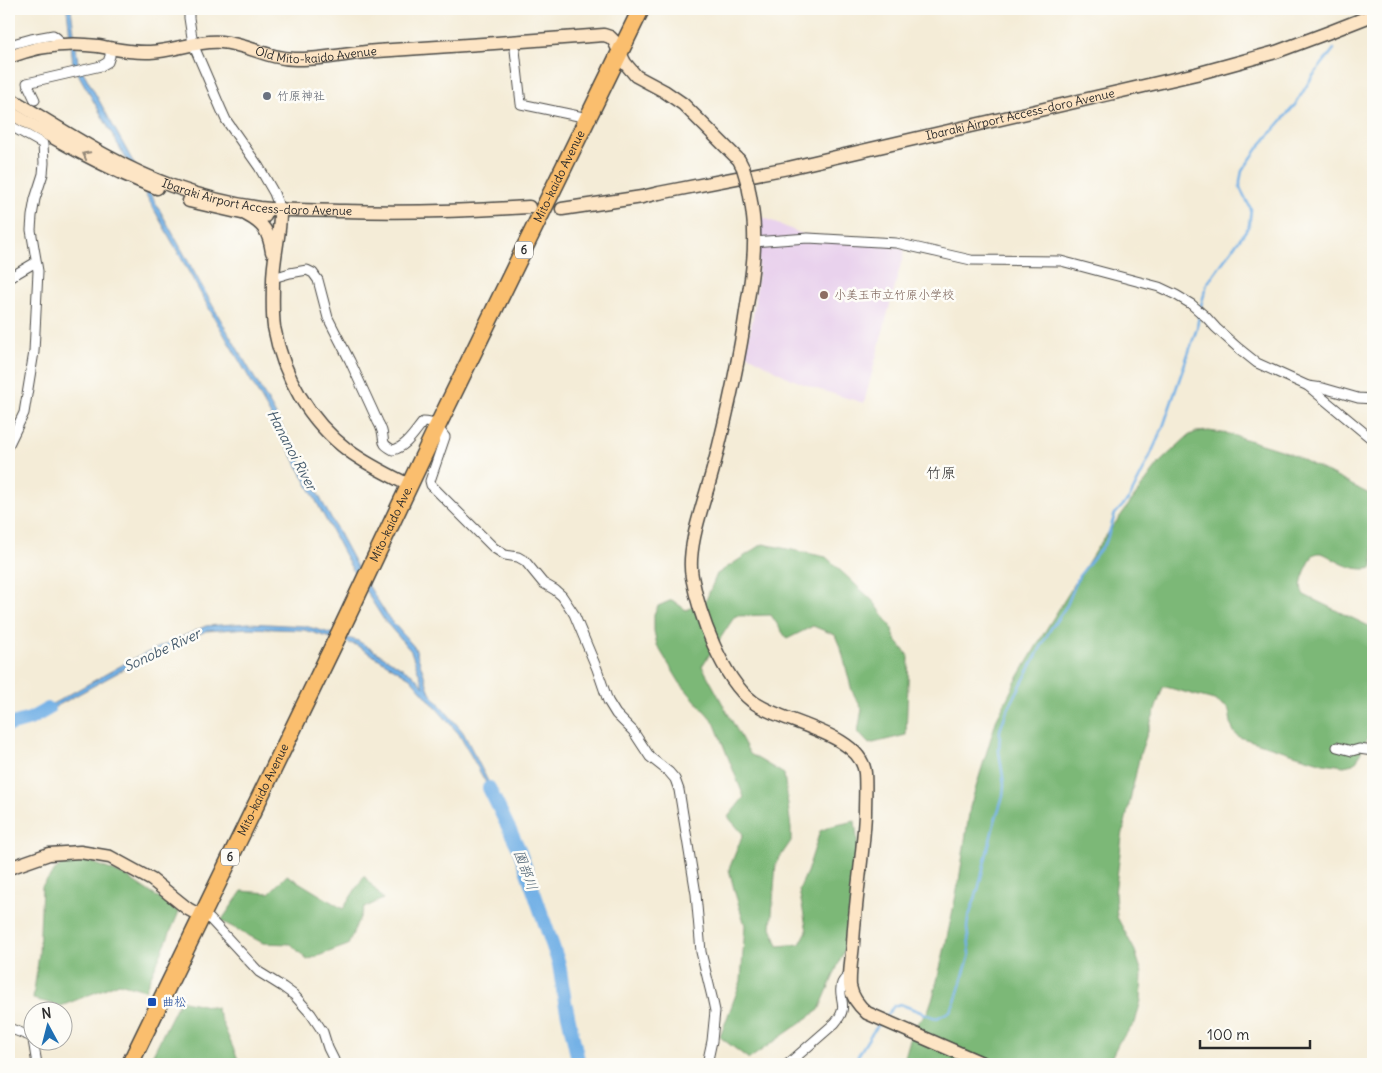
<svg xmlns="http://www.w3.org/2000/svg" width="1382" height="1073" viewBox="0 0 1382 1073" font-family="Delius,'Klee One',sans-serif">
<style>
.built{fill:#e9d2ed}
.forest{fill:#7cb877;stroke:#547251}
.water{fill:#73b1e6;stroke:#4f6e88}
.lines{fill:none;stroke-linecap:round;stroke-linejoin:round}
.stream{stroke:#73b1e6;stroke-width:2.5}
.river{stroke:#73b1e6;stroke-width:14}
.street-casing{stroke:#494845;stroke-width:11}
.secondary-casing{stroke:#494845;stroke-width:15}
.highway-casing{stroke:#494845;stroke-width:19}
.street{stroke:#fff;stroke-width:9}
.secondary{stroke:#fde5c5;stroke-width:12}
.highway{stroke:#fabe6e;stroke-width:16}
.secondary-bridge-casing{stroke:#494845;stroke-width:15;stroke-linecap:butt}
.secondary-bridge{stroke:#fde5c5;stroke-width:12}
.oneway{stroke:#948878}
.worship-dot{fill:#6b7280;stroke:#fdfcf7;stroke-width:2}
.education-dot{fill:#8d6e63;stroke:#fdfcf7;stroke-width:2}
.transit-dot{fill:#1a4fb4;stroke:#fdfcf7;stroke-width:2}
.labels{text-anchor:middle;stroke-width:5;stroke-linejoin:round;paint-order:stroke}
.shield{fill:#fdfcf7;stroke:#6a6a68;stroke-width:1}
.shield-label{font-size:11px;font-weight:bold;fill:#2b2b2b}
.street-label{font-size:12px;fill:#2b2b2b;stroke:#fdfcf7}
.worship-label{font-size:12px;fill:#5b616d;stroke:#fdfcf7;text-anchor:start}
.education-label{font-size:12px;fill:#785e54;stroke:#fdfcf7;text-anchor:start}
.transit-label{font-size:12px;fill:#164399;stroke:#fdfcf7;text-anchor:start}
.water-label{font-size:14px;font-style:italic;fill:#445a6c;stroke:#fdfcf7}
.quarter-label{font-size:15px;fill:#2b2b2b;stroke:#fdfcf7}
</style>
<rect width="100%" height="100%" fill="#fdfcf7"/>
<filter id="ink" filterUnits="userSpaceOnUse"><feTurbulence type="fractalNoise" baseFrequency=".02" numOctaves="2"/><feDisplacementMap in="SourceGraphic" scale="10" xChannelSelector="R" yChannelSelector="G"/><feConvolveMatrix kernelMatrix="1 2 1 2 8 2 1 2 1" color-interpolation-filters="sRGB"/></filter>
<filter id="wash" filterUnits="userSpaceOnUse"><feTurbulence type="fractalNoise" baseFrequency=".0096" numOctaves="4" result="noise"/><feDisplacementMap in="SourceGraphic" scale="20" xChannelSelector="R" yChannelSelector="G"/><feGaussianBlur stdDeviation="1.12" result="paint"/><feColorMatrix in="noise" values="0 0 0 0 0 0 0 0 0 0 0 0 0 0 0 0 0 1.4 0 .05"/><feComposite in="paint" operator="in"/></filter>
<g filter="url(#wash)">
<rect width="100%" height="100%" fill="#f4ecd7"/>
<path class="built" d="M 760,216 L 802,234 L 905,248 L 864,403 L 817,389 L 789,378 L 745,353 L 753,317 L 758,273 L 759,243 L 758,219 Z"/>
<g class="forest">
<path d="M 1209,431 L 1229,434 L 1290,453 L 1373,496 L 1373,568 C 1360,571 1347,567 1335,560 C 1331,558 1326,554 1321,553 C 1317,553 1317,553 1313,555 C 1308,566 1296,584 1304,595 L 1373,628 L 1373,726 L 1357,760 L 1353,764 L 1344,766 L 1323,763 L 1239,737 C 1229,730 1232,719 1228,708 L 1214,700 L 1166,687 L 1163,687 L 1140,754 L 1122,837 L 1115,893 L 1117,917 L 1135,951 L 1142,973 L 1141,1000 L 1135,1023 L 1119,1042 L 1108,1064 L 903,1064 L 913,1029 L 928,1011 L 934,994 L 945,947 L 959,881 L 970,807 L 997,718 L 1016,681 L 1047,628 L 1097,548 L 1160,462 L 1188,436 L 1196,432 Z"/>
<path d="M 763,544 L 826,557 L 874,602 L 891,626 L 895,639 L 909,657 L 906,735 L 869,744 L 858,732 L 862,709 L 852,691 L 842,652 L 835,635 L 813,626 L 787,639 L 771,615 L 735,616 L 702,666 L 750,754 L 784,774 L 791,828 L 791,841 L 776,863 L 771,927 L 778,946 L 800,944 L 807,931 L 799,890 L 807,872 L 820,831 L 832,826 L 855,821 L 860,863 L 857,894 L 844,951 L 819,1010 L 749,1059 L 720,1037 L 741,981 L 745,925 L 735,893 L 729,869 L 743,834 L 728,817 L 744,797 L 714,722 L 680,683 L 657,645 L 654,631 L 654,614 L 658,606 L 672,600 L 686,610 L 706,600 L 717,574 Z"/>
<path d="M 86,860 L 126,876 L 179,912 L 145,990 L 119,983 L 61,1006 L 33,999 L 39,954 L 42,886 L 59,866 Z"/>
<path d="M 287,875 L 343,909 L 364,876 L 383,899 L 364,908 L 348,945 L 307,960 L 291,944 L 263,943 L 221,921 L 242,891 L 269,893 Z"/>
<path d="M 180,1000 L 216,1008 L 240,1064 L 148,1064 Z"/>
</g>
<path class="water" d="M 67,9 L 71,9 L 78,63 L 86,77 L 219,317 L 272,408 L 357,567 L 388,617 L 415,648 L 430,693 L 463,732 L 522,848 L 459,734 L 410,678 L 356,645 L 304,630 L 248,628 L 206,631 L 135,663 L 35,718 L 29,717 L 133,659 L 206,626 L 249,623 L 305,626 L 358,641 L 412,674 L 424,687 L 411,651 L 384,620 L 352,569 L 268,410 L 215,319 L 120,148 L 81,79 L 73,64 Z"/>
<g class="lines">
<g class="stream">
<path d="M 1200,309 L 1207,284 L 1249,226 L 1251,209 L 1240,188 L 1240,181 L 1242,171 L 1259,147 L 1295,105 L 1312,77 L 1334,49"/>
<path d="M 885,1017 L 894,1006 L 900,1004 L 936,1018 L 939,1017 L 950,1011 L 955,1002 L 970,954 L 967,928 L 968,919 L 978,890 L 994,824 L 1003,796 L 1004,784 L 999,751 L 1000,730 L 1006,713 L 1050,630 L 1067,605 L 1079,576 L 1106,542 L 1115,514 L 1129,499 L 1144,469 L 1163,427 L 1197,328 L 1199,315"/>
<path d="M 853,1064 L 870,1036 L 880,1023"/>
</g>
<g class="river">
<path d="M 9,725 L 30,719 L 48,709"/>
<path d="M 489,788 L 519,849 L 559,964 L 565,1002 L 579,1064"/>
</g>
</g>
</g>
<g filter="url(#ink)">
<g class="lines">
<g class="street-casing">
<g id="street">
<path d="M 189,9 L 189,18 L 193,44 L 221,109 L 226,120 L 259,167 L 274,193 L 280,209"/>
<path d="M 514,41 L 521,104 L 588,118"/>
<path d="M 9,45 L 31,39 L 53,35 L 57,38 L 60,45"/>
<path d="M 35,100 L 27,83 L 101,66 L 108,62 L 110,56 L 110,49"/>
<path d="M 9,125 L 43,144 L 44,163 L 43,174 L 35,199 L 32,216 L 31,230 L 38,271 L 34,352 L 24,413 L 9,444"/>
<path d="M 754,242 L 808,238 L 896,243 L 971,260 L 1061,261 L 1159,287 L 1176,295 L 1191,304 L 1206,317 L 1216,328 L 1237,347 L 1257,363 L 1308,386 L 1323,388 L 1358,398 L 1373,399"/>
<path d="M 9,278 L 36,262"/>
<path d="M 273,278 L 290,273 L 307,270 L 313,273 L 318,280 L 328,318 L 350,361 L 378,422 C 380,425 381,428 382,431 C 385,442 380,443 393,450 C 406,447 414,433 423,422 C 435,422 438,428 445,437 L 430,481 L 431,485 L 494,548 L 505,555 L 518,557 L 525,561 L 543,583 L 555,590 L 562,596 L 574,614 L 597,669 L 608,701 L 616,714 L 633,731 L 650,757 L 669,772 L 675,779 L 679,790 L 696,894 L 701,952 L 712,997 L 715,1011 L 712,1041 L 707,1064"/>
<path d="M 1308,386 L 1373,440"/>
<path d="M 1337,747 L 1352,751 L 1359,749 L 1373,751"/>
<path d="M 201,916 L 210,919 L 259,972 L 283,987 L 294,995 L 311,1014 L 323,1032 L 328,1048 L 334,1060 L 335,1064"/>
<path d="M 9,1028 L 32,1037 L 32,1038"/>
<path d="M 33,1040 L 37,1064"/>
<path d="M 788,1064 L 835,1023 C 851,1005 836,997 842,983 C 844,979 848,976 851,974"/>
</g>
</g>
<g class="secondary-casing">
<g id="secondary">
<path id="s1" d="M 9,57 C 37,46 68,42 98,46 C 115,49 133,53 150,52 C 174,51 198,40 221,42 C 247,44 269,59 295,59 C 322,60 350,53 377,51 C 453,46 528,41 604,35 L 610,37 L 614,41 L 625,63 L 636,76 L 664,91 L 683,104 L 739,160 L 743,168"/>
<path id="s2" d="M 9,98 C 62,129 114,165 172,186 C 200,196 231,204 260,208 C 288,211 316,210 344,211 C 406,213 467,211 529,207"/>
<path d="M 9,112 C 57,140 105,168 157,188"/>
<path d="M 748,185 C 751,201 754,216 754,231 C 755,256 751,281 747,305 C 739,361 727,415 713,469 C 705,500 686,547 692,577 C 699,614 722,678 752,701 C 779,723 861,732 865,773 C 866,786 865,801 865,814 C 863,858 855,901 853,944 C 852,956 849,974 850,986 C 852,997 859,1006 867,1013 L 984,1064"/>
<path d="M 189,201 L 246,214 L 265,216"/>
<path d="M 280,209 C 281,233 273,257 273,281 C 273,296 272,312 274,327 C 283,376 309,421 349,451 C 368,465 389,475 409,485"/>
<path id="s3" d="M 562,209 L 642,197 L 659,193 L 788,168 L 1196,74 L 1276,52 L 1327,33 L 1373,15"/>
<path d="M 247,215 C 264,224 269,232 272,252"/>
<path d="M 9,868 L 49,854 L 80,852 L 110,857 L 152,880 L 188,909 L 201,916"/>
</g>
</g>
<g class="highway-casing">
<g id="highway">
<path id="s4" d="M 130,1064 L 337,638 L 437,427 L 641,9"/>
</g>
</g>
<use href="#street" class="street"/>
<use href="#secondary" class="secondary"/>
<use href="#highway" class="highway"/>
<g class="secondary-bridge-casing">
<path id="secondary-bridge" d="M 743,168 L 748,185"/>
</g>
<use href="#secondary-bridge" class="secondary-bridge"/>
</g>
<defs><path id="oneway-chevron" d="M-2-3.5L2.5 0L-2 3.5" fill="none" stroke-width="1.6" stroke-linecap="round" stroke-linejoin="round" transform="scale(1.25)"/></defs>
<use class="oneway" href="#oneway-chevron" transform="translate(86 155) rotate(-152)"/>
</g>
<circle class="worship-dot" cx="267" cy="96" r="5"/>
<circle class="education-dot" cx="824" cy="295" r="5"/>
<rect class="transit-dot" x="147" y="997" width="10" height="10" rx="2.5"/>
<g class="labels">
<g class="shield">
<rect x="515" y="241.5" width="18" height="17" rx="4"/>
<rect x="221" y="848.5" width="18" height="17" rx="4"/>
</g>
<g class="shield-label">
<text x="524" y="254">6</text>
<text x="230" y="861">6</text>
</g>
<g class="street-label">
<text dy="4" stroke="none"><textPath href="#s1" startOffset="312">Old Mito-kaido Avenue</textPath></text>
<text dy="4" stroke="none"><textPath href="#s3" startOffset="468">Ibaraki Airport Access-doro Avenue</textPath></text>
<text dy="4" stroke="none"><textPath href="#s4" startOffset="986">Mito-kaido Avenue</textPath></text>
<text dy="4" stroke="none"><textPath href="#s2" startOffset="272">Ibaraki Airport Access-doro Avenue</textPath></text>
<text dy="4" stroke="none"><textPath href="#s4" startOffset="600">Mito-kaido Ave.</textPath></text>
<text dy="4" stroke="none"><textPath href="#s4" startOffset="305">Mito-kaido Avenue</textPath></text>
</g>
<g class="worship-label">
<text x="277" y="100">竹原神社</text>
</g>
<g class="education-label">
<text x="834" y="299">小美玉市立竹原小学校</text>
</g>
<g class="transit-label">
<text x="162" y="1006">曲松</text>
</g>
<g class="water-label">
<text transform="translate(292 450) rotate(62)" y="5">Hananoi River</text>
<text transform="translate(162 650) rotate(-25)" y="5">Sonobe River</text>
<text transform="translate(526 870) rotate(70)" y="5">園部川</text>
</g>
<g class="quarter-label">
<text x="941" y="478">竹原</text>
</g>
</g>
<rect width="1382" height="1073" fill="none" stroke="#fdfcf7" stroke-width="30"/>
<g transform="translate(48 1026) rotate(353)"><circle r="24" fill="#fdfcf7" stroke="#a9a8a5"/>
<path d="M0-4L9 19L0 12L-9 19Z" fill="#1f6fb2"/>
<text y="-8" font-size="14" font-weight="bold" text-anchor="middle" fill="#2b2b2b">N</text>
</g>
<path d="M1200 1040v8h110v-8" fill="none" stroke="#2b2b2b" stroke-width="2.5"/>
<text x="1207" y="1040" font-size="15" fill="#2b2b2b" stroke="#fdfcf7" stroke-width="4" paint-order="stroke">100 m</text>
</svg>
